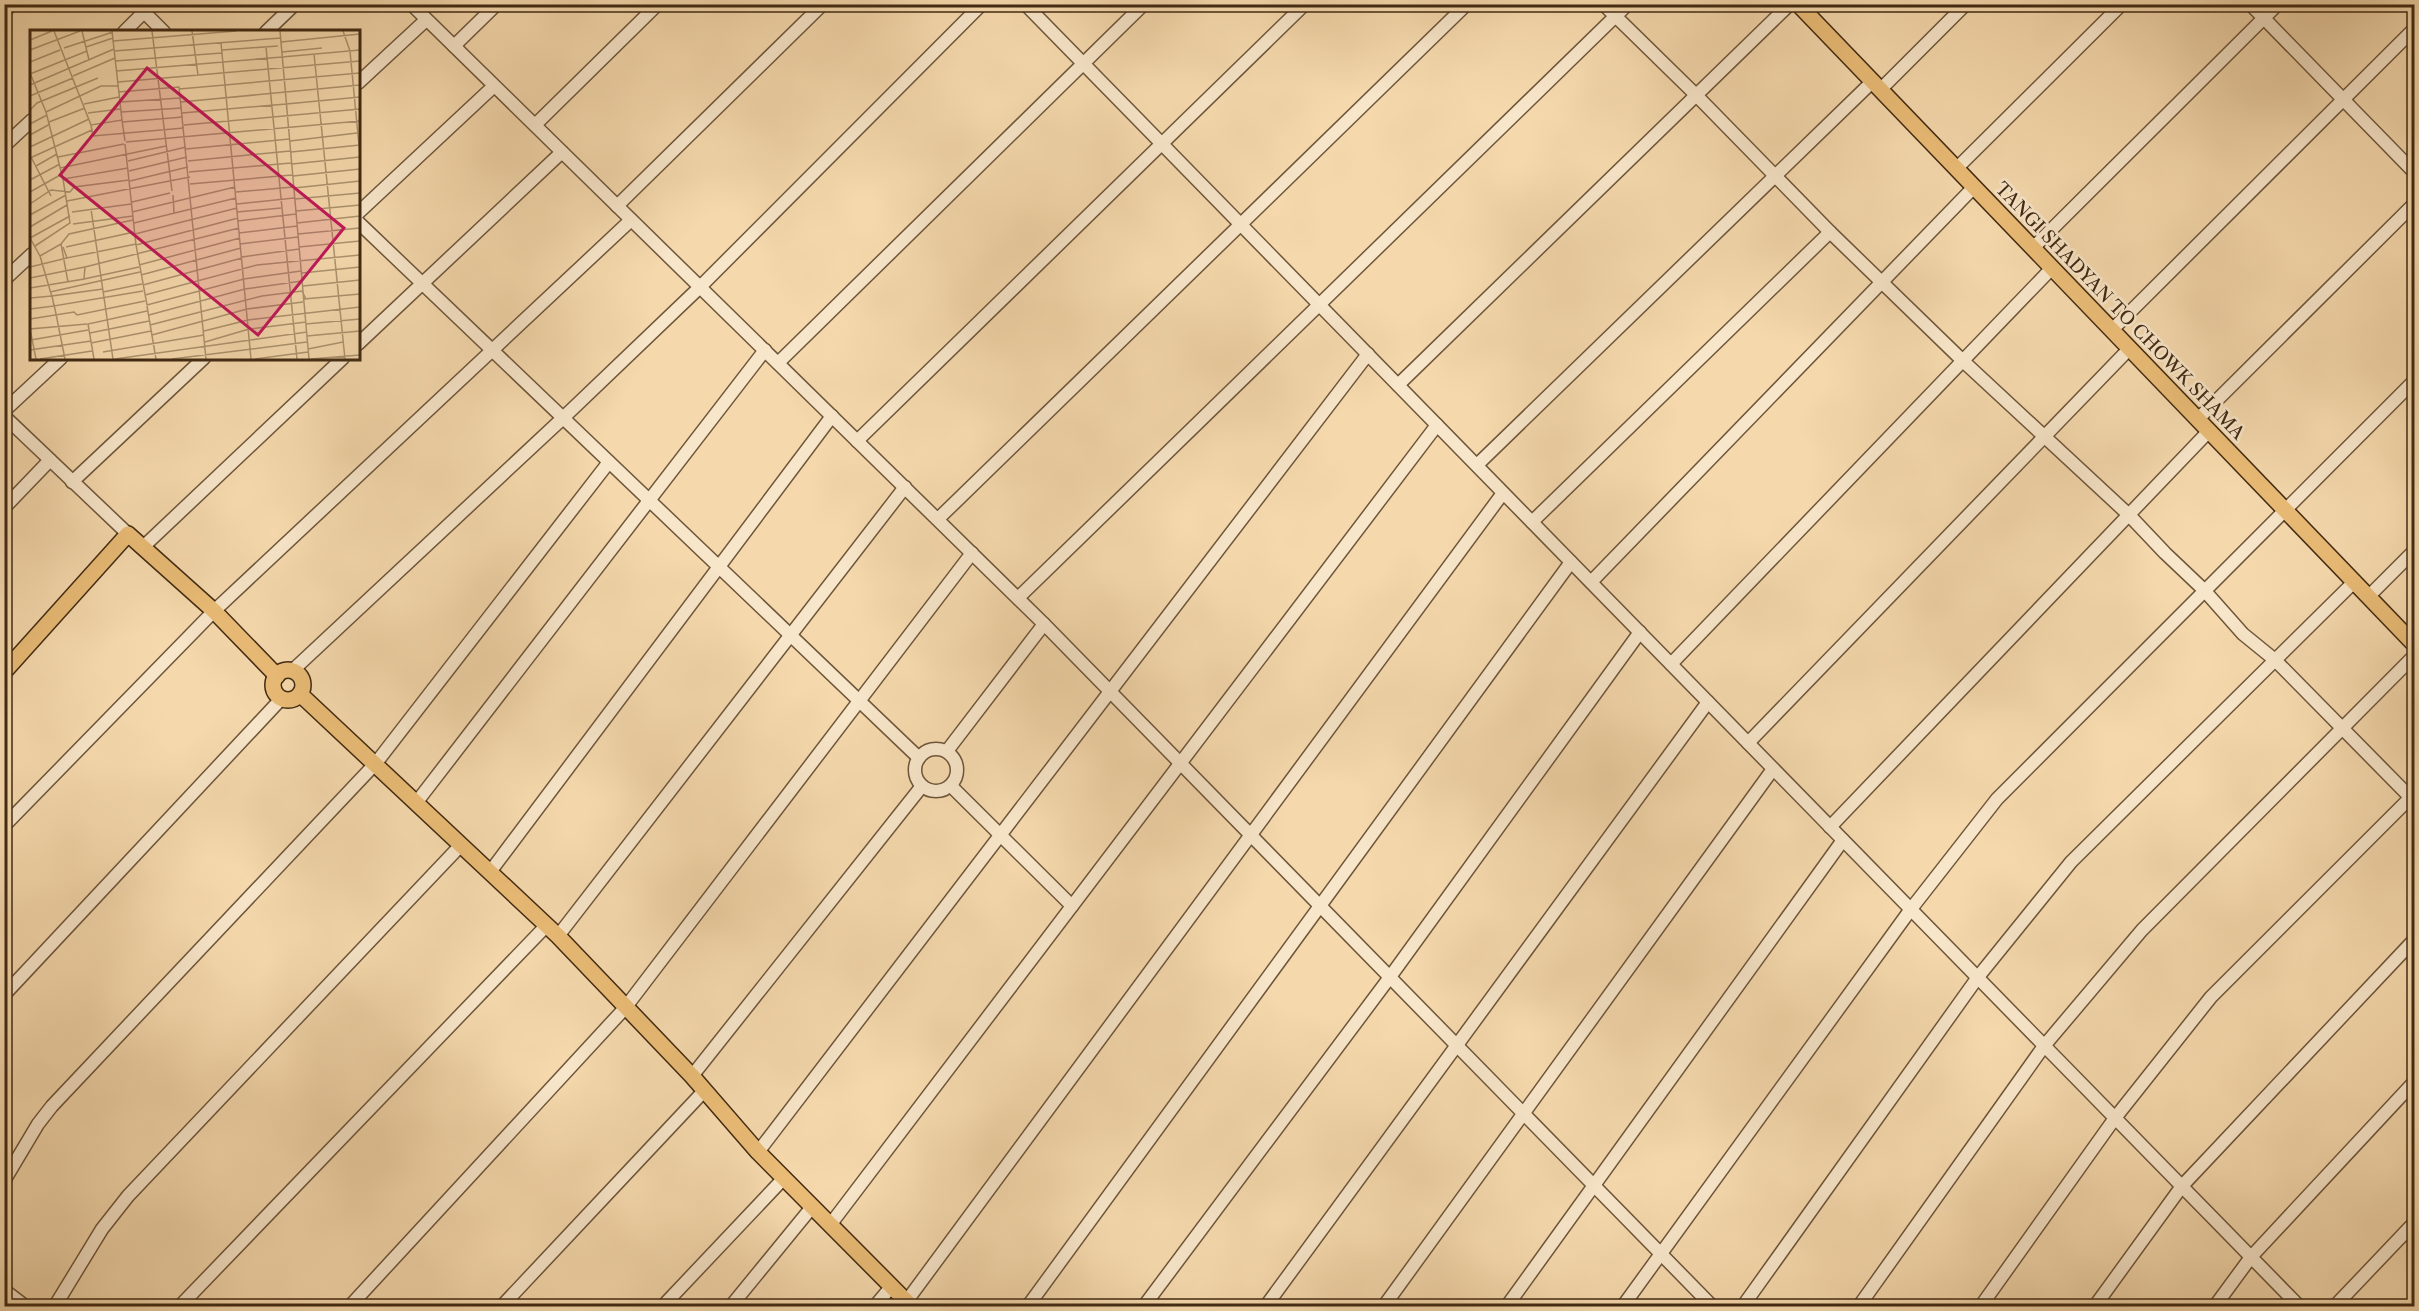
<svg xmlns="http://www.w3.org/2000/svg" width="2419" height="1311" viewBox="0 0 2419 1311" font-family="'Libre Caslon Text',serif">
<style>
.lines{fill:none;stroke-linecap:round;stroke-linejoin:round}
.minor-casing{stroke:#6e563a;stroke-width:15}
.major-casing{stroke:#412a13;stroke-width:18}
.minor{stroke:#f8e6ca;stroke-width:12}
.major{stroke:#eabc76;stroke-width:15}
.labels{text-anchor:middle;stroke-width:5;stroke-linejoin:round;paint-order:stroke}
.street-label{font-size:18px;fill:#412a13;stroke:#f8e6ca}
.inset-road{fill:none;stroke:#ad936f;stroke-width:1.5}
.view{fill:#c2185b;fill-opacity:0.15;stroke:#c2185b;stroke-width:3}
.inset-edge{fill:none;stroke:#412a13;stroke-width:3}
</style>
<rect width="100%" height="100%" fill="#f5d9ad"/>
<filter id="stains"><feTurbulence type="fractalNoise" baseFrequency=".00333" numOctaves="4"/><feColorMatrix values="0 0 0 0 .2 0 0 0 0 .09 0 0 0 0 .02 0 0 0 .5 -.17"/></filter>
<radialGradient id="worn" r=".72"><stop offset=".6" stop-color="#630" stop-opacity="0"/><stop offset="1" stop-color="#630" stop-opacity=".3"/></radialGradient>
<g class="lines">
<g class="minor-casing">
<g id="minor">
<path d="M 136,4 L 164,32"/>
<path d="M 411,4 L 1044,624 L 1712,1306"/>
<path d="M 1025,4 L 2299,1306"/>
<path d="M 1603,4 L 1696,95 L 1830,232 L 1963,361 L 2129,515 L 2165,553 L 2204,590 L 2243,634 L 2275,660 L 2414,801"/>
<path d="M 2250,4 L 2414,172"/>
<path d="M 4,12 L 12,4"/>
<path d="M 124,32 L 152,4"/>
<path d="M 266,32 L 295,4"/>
<path d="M 454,46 L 497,4"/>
<path d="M 358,83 L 426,20"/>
<path d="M 1880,90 L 1966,4"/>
<path d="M 535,125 L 658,4"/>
<path d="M 4,146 L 32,120"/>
<path d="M 1956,169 L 2122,4"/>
<path d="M 617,206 L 823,4"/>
<path d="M 358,213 L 494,86"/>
<path d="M 358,222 L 919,758"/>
<path d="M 2033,248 L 2278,4"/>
<path d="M 4,280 L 32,254"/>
<path d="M 2112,330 L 2414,29"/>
<path d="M 358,344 L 562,152"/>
<path d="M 778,363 L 1144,4"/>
<path d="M 1398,385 L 1790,4"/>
<path d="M 4,411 L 61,358"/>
<path d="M 4,416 L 128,534"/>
<path d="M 2198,419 L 2414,204"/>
<path d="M 857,441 L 1305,4"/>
<path d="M 1477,465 L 1872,82"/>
<path d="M 72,482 L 204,358"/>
<path d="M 4,508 L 50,460"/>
<path d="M 938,519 L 1467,4"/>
<path d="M 1532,522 L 1830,232"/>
<path d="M 142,548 L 343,358"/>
<path d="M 1591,582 L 1974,187"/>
<path d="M 2369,596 L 2414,551"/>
<path d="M 1018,598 L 1628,4"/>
<path d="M 1671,664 L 2052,268"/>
<path d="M 292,671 L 563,418 L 700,287 L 982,4"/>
<path d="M 1748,743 L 2130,348"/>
<circle cx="936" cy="770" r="21"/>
<path d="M 947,751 L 1044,624"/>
<path d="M 951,786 L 1072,906"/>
<path d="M 416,803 L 765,350"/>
<path d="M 4,826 L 214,611 L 631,220"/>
<path d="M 1830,827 L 2209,431"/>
<path d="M 490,872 L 832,416"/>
<path d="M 558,936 L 905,487"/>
<path d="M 4,995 L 282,698"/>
<path d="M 692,1076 L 922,786"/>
<path d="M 758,1152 L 1368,354"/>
<path d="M 4,1181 L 38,1124 L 52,1106 L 376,763 L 609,462"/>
<path d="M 830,1225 L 1437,425"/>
<path d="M 4,1290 L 25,1306"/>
<path d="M 906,1302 L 1503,493"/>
<path d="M 55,1306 L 102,1229 L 128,1196 L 461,845"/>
<path d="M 180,1306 L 546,926"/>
<path d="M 350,1306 L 625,1008 L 972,553"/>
<path d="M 502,1306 L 704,1091"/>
<path d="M 663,1306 L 784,1178"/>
<path d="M 731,1306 L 812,1207"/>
<path d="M 875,1306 L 891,1287"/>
<path d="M 1028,1306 L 1571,562"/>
<path d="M 1144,1306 L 1390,977 L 1640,632"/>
<path d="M 1266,1306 L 1708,702"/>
<path d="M 1384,1306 L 1773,769"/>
<path d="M 1507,1306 L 1843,840"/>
<path d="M 1623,1306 L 1911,909 L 1997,799 L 2414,381"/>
<path d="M 1743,1306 L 1978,977 L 2071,862 L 2355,581"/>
<path d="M 1859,1306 L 2044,1046 L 2142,930 L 2414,656"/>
<path d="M 1981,1306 L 2115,1118 L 2211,997 L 2414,794"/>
<path d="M 2095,1306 L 2182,1186 L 2414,940"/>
<path d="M 2215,1306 L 2251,1257 L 2414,1082"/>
<path d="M 2335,1306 L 2414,1223"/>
</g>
</g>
<g class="major-casing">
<g id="major">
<path d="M 1798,4 L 2414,644"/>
<circle cx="288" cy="685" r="15"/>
<path d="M 4,672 L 128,534 L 214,611 L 277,676"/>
<path d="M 300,694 L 558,936 L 692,1076 L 758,1152 L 911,1306"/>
</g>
</g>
<use href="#minor" class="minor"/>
<use href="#major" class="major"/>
</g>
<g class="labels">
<g class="street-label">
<text transform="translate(2120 311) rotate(46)" y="6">TANGI SHADYAN TO CHOWK SHAMA</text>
</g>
</g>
<g transform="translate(30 30)">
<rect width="330" height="330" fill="#f5d9ad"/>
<path class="inset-road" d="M 24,1 L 61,95 L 92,90 L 95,111M 52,1 L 59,30M 82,1 L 92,90M 122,1 L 142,161M 162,1 L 168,45M 250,1 L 279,329M 313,1 L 320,21 L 330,126M 0,10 L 22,1M 83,11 L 206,1M 251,12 L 330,4M 191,13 L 221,329M 56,17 L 83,8M 236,17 L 267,329M 34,18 L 83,2M 0,20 L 50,1M 192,20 L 248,16M 84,21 L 251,8M 252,22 L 292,18M 284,24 L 315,329M 252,27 L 330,20M 85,31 L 192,23M 0,32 L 30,20M 86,41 L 252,27M 0,43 L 16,82 L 33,149M 0,44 L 57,21M 43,46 L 85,28M 88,52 L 330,31M 0,55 L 84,19M 149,59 L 330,43M 88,62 L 149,57 L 176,329M 0,66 L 43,48M 90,72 L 150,68M 151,72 L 330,55M 54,74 L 89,67M 256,74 L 330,67M 0,80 L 7,73 L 68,48M 16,82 L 71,56 L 88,56M 91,82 L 152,78M 58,83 L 90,79M 152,83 L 256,74M 19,92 L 55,78M 92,92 L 153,87M 0,94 L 17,85M 61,95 L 63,106 L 154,98M 154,95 L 330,79M 0,105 L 20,94M 260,111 L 327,103M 96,112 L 330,91M 95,114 L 106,215 L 117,275M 0,117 L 59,89M 156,119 L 259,109M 261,122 L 330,115M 1,127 L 21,166M 28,127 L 94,114M 0,128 L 62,100M 98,131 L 156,117M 158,131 L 260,121M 262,134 L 330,127M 6,136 L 27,124M 30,138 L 136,116M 99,141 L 157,127M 159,142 L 261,133M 263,146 L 330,139M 0,150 L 30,134M 100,151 L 158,137M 160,154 L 262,145M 264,158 L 330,151M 0,162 L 32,144M 206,162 L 263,157M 143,165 L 144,183M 265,169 L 330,163M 37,171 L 160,147M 102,172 L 140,163M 0,174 L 21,160 L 40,162 L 44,157 L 99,150M 207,174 L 264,168M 61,179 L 83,329M 266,181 L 330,175M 42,182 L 101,174M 102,182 L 205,157M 207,182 L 251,178M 0,185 L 36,165M 208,191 L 266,184M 104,193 L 206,168M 267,193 L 330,186M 43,194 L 103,186M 0,197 L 37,175M 209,203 L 267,196M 105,204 L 207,178M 268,204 L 330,198M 0,208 L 10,226 L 22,267M 0,208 L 40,186M 210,214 L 268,207M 106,215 L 208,188M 5,216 L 40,193 L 33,149 L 98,138M 33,217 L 37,228 L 106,214M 36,217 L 104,202M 269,217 L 330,211M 10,226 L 31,214M 212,227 L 269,219M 109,235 L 210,208M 0,237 L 37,228M 55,237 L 209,198M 272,243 L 330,237M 111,245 L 211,218M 0,248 L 55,237 L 54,249 L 0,258M 54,249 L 109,237M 38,252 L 31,214 L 39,204 L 103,190M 113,255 L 212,228M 273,256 L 330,250M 73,259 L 22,266 L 24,276 L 113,261M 20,262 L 110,242M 73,262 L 112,254M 115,265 L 227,235 L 330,225M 0,268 L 22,266M 274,269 L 330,264M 24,274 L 35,329M 117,275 L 214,249 L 271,241M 117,276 L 126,329M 0,279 L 24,276M 119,285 L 215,259 L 272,251M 0,289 L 44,282 L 47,285 L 115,271M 276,294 L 330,289M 120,295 L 232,266 L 272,261 L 276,269M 174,301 L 218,290 L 330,277M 60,303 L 119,291M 122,305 L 217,279 L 273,272M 277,306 L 330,301M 1,310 L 58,300M 175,312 L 219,299 L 276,292M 61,313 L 121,301M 278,319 L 313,312M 0,320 L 61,311M 73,322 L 174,305M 6,329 L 0,299 L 57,294M 10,329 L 62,321M 64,329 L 58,294 L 117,281M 85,329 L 277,302M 142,329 L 277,312M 225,329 L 278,322M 281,329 L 330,325"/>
<path class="view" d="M 117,38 L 314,198 L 228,305 L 30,145 Z"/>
<rect width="330" height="330" class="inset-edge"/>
</g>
<rect width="2419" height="1311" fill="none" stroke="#f5d9ad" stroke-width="24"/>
<rect x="6" y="6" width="2407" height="1299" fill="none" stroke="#412a13" stroke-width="3"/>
<rect x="12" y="12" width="2395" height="1287" fill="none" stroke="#412a13" stroke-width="1.5"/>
<rect width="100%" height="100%" filter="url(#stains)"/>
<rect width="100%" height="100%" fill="url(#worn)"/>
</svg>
